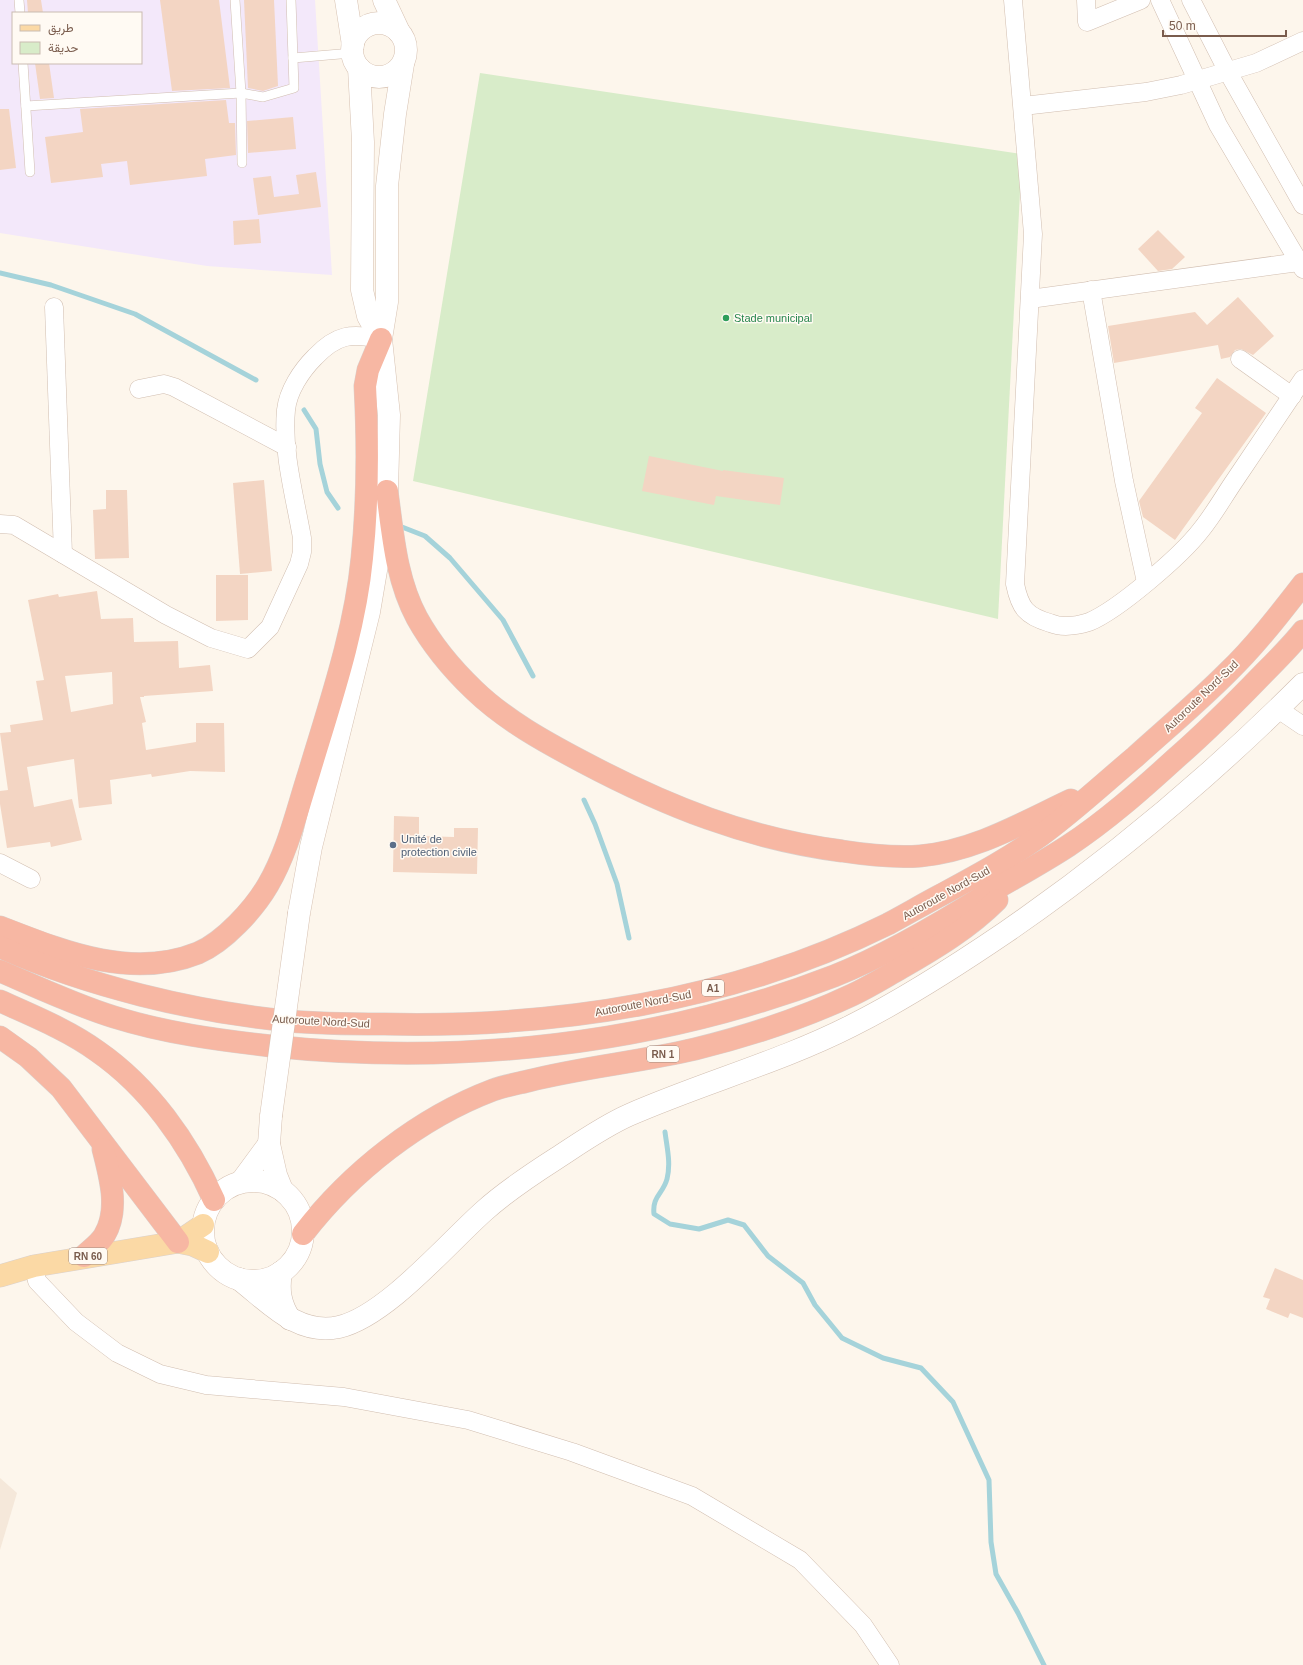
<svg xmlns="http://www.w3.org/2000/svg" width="1303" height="1665" viewBox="0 0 1303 1665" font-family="Arial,Vazirmatn,sans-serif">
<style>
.residential{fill:#f5e8da}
.education{fill:#f3e8fa;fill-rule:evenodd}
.green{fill:#d8ecc9}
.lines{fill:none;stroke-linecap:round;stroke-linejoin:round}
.stream{stroke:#a5d3da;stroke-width:5}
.building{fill:#f3d5c3;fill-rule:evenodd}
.service-casing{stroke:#d1beb0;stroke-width:10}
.minor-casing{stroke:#d1beb0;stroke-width:19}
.tertiary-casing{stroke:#d1beb0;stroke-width:23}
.secondary-casing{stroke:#d6c0b0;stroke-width:23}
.primary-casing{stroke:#dad1cd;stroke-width:23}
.motorway-casing{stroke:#dad1cd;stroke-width:23}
.service{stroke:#fff;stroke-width:9}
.minor{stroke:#fff;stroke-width:18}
.tertiary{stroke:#fff;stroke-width:22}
.secondary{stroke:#fff;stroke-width:22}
.primary{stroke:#fbd9a5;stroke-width:22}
.motorway{stroke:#f7b7a3;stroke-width:22}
.secondary-bridge-casing{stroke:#d6c0b0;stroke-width:23;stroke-linecap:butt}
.secondary-bridge{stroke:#fff;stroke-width:22}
.leisure-dot{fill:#2e9e5b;stroke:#fffaf3;stroke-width:1.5}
.service-dot{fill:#5c6f8a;stroke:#fffaf3;stroke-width:1.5}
.labels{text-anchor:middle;stroke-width:3;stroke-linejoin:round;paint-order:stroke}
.shield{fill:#fffaf3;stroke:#a28b7f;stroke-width:1}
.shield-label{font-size:10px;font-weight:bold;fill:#7a5c4d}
.leisure-label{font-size:11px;fill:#27864d;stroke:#fffaf3;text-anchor:start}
.street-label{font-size:11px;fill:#7a5c4d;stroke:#fffaf3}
.service-label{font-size:11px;fill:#4e5e75;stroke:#fffaf3;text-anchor:start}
</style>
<rect width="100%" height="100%" fill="#fdf6ec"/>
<path class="residential" d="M 0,1478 L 17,1493 L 0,1550 Z"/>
<path class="education" d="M 0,0 L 315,0 L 332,275 L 207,266 L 0,233 ZM 13,13 L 141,13 L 141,63 L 13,63 Z"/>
<path class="green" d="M 480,73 L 1022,154 L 998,619 L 413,481 Z"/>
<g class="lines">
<g class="stream">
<path d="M 0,273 L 51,285 L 135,314 L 256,380"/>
<path d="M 304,410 L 316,429 L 320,464 L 327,492 L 338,508"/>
<path d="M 402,527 L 425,536 L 450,558 L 503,620 L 533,676"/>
<path d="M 584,800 L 595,824 L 617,884 L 629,938"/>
<path d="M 665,1132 C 667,1148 671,1163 667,1179 C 663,1194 652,1196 654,1214 L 670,1224 L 699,1229 L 728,1220 L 744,1225 L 768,1256 L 803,1283 L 815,1305 L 842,1338 L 883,1358 L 921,1368 L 953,1402 L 989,1480 L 991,1542 L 996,1574 L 1018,1613 L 1044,1665"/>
</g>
</g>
<g class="building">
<path d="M 27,0 L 41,0 L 43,13 L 28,13 Z"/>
<path d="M 160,0 L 219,0 L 230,88 L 172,91 Z"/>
<path d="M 244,0 L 274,0 L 278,86 L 263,91 L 248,88 Z"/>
<path d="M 35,63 L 49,63 L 54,98 L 40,99 Z"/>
<path d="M 226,100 L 229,123 L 235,123 L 236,155 L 205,159 L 207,176 L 130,185 L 127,161 L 101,164 L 103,177 L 51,183 L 45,137 L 83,132 L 80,109 Z"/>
<path d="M 0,109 L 9,109 L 16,168 L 0,170 Z"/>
<path d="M 293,117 L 296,149 L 248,153 L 247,121 Z"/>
<path d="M 316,172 L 321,207 L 258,215 L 253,178 L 271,176 L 274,197 L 299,194 L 296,175 Z"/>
<path d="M 259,219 L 261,243 L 234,245 L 233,221 Z"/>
<path d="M 1158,230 L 1185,257 L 1172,269 L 1158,271 L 1138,249 Z"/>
<path d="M 1238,297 L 1274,336 L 1253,355 L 1241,349 L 1235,350 L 1230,357 L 1221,359 L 1218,345 L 1114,363 L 1108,326 L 1195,312 L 1207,325 Z"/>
<path d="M 1217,378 L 1266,413 L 1175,540 L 1143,517 L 1139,501 L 1202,413 L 1195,408 Z"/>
<path d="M 649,456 L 723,471 L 723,470 L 784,478 L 780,505 L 716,496 L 714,505 L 642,491 Z"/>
<path d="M 264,480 L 272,571 L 240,574 L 233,483 Z"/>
<path d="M 106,490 L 127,490 L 129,558 L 95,559 L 93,510 L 106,509 Z"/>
<path d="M 216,575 L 248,575 L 248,620 L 216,621 Z"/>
<path d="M 97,591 L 101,619 L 133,618 L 134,642 L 178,641 L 179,668 L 210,665 L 213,691 L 144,696 L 144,697 L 140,697 L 146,722 L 142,723 L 146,750 L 196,742 L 196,723 L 224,723 L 225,772 L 190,771 L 152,777 L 151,774 L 110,780 L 112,804 L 79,808 L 74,759 L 27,767 L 34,807 L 72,799 L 82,840 L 51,847 L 50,842 L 7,848 L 0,804 L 0,791 L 8,790 L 0,733 L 11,732 L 10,725 L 43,720 L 36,681 L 44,680 L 28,600 L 58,594 L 59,597 ZM 112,672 L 113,704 L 71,712 L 65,676 Z"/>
<path d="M 394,816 L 419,817 L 419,836 L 454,837 L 454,828 L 478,828 L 477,874 L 393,872 Z"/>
<path d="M 1275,1268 L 1303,1280 L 1303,1318 L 1290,1313 L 1288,1318 L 1266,1309 L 1270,1299 L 1263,1297 Z"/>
</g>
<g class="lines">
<g class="service-casing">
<g id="service">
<path d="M 19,0 L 20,13"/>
<path d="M 235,0 L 241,93 L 242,163"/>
<path d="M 293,58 L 352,53"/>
<path d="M 23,63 L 30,172"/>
<path d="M 26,106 L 241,93 L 263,97 L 294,88 L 291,0"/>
</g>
</g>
<g class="minor-casing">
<g id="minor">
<path d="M 1013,0 L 1033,234 L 1015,584 C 1020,608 1026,616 1050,623 C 1062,628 1076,626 1089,622 C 1118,610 1181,556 1201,530 C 1214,514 1224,496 1235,480 C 1258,446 1280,413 1303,379"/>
<path d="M 1086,0 L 1087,22 L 1141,0"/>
<path d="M 1160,0 L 1218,125 L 1303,269"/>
<path d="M 1191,0 L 1228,72 L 1303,205"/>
<path d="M 1023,106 L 1146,92 L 1181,85 L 1256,63 L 1303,41"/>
<path d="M 1091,290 L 1124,481 L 1146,582"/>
<path d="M 1030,299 L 1299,262"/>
<path d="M 54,307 L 63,554"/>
<path d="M 1240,359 L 1292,396"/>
<path d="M 139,389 L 164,384 L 174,387 L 287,447"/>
<path d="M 0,524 L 14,525 L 166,615 L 211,638 L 248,649 L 270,627 L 299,564 L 302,552 L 302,538 C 295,497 282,452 286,410 C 288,391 301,371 315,357 C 337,334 351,333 381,339"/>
<path d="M 1278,709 L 1303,726"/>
<path d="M 0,863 L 31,879"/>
<path d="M 34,1266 L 37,1281 L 76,1322 L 117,1353 L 160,1374 L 206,1385 L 344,1397 L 468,1420 L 572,1452 L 692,1496 L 800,1560 L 863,1625 L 890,1665"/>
</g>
</g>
<g class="tertiary-casing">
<g id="tertiary">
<path d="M 281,1272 C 278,1290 280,1304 290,1319"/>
<path d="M 239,1279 C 269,1302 297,1336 339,1327 C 386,1316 447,1244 484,1211 C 506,1191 532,1174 557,1158 C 580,1143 604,1126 629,1115 C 702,1083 780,1062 851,1026 C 905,999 956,966 1006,932 C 1112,859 1212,775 1303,684"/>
</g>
</g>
<g class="secondary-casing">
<g id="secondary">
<path d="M 346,0 L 353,45"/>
<path d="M 384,0 L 399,32"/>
<circle cx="379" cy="50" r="27"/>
<path d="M 359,68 L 363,142 L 362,290 L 368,316 L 381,339"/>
<path d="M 299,913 L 311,847 L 369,612 L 380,547 L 387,491 L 389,415 L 381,339 L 387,302 L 387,186 L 395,114 L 403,64"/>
<path d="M 271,1116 L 269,1144 L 276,1175 L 282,1190"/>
<circle cx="253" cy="1231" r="50"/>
<path d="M 241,1182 L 269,1144"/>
</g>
</g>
<g class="primary-casing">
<g id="primary">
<path d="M 178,1242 L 203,1225"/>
<path d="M 0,1276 L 34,1266 L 178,1242 L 193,1245 L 208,1252"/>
</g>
</g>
<g class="motorway-casing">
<g id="motorway">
<path d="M 387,491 C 393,535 396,579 417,618 C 432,645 452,669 474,690 C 505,720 545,742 583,762 C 666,806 748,839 842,851 C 868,855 894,858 920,856 C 975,851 1022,823 1071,800"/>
<path d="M 0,927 C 62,951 131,980 198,953 C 224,942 254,909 268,885 C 288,851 297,810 309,773 C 330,703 355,631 362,558 C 368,501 368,443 365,386 L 368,370 L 381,339"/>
<path d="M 0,947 C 87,986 194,1012 289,1021 C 321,1024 352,1024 384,1024 C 556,1028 733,1001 888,924 C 905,915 922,905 939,896 C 974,877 1008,859 1040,836 C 1073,812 1104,783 1135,757 C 1166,729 1198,702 1227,673 C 1255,646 1279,615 1303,584"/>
<path d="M 0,971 C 37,987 75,1005 114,1017 C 165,1033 218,1040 271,1046 C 460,1066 655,1045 834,976 C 887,955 938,925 987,894 C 1014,878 1042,863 1068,846 C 1106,821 1141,790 1175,759 C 1206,732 1235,703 1263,674 C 1277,660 1291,646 1303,631"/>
<path d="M 0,1001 C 33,1016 68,1030 97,1051 C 149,1087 188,1142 214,1200"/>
<path d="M 0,1037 L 28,1057 L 61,1088 L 178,1242"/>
<path d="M 303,1234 C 351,1172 419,1118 493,1090 C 504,1086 516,1084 528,1081 C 583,1067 640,1062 695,1049 C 748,1036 803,1018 852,995 C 869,987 885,977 901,968 C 936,948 969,928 997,900"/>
<path d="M 84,1256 C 90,1250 99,1244 104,1236 C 120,1210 110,1177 103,1149"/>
</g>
</g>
<use href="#service" class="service"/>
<use href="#minor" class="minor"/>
<use href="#tertiary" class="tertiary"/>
<use href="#secondary" class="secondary"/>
<use href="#primary" class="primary"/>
<use href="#motorway" class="motorway"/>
<g class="secondary-bridge-casing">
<path id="secondary-bridge" d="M 271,1116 L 299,913"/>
</g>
<use href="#secondary-bridge" class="secondary-bridge"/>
</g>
<circle class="leisure-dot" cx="726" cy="318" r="4"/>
<circle class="service-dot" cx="393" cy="845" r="4"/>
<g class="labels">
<g class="shield">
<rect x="702" y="980" width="22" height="16" rx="3"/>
<rect x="647" y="1046" width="32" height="16" rx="3"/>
<rect x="69" y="1248" width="38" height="16" rx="3"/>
</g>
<g class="shield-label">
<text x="713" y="992">A1</text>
<text x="663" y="1058">RN 1</text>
<text x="88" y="1260">RN 60</text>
</g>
<g class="leisure-label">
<text x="734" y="322">Stade municipal</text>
</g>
<g class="street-label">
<text transform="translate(1201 696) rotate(-44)" y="4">Autoroute Nord-Sud</text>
<text transform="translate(946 893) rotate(-29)" y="4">Autoroute Nord-Sud</text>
<text transform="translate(643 1003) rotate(-11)" y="4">Autoroute Nord-Sud</text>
<text transform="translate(321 1021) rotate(3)" y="4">Autoroute Nord-Sud</text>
</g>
<g class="service-label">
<text x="401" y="843">Unité de<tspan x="401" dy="13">protection civile</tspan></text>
</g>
</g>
<rect x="12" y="12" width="130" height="52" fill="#fffaf3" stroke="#cabbb1"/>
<rect x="20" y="25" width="20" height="6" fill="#fbd9a5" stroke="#cabbb1"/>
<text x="48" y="32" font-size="12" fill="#7a5c4d">طريق</text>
<rect x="20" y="42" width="20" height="12" fill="#d8ecc9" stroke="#cabbb1"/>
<text x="48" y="52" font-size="12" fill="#7a5c4d">حديقة</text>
<path d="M1163 30v6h123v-6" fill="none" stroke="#7a5c4d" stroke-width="2"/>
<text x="1169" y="30" font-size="12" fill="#7a5c4d" stroke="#fffaf3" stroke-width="3" paint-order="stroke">50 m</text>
</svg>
